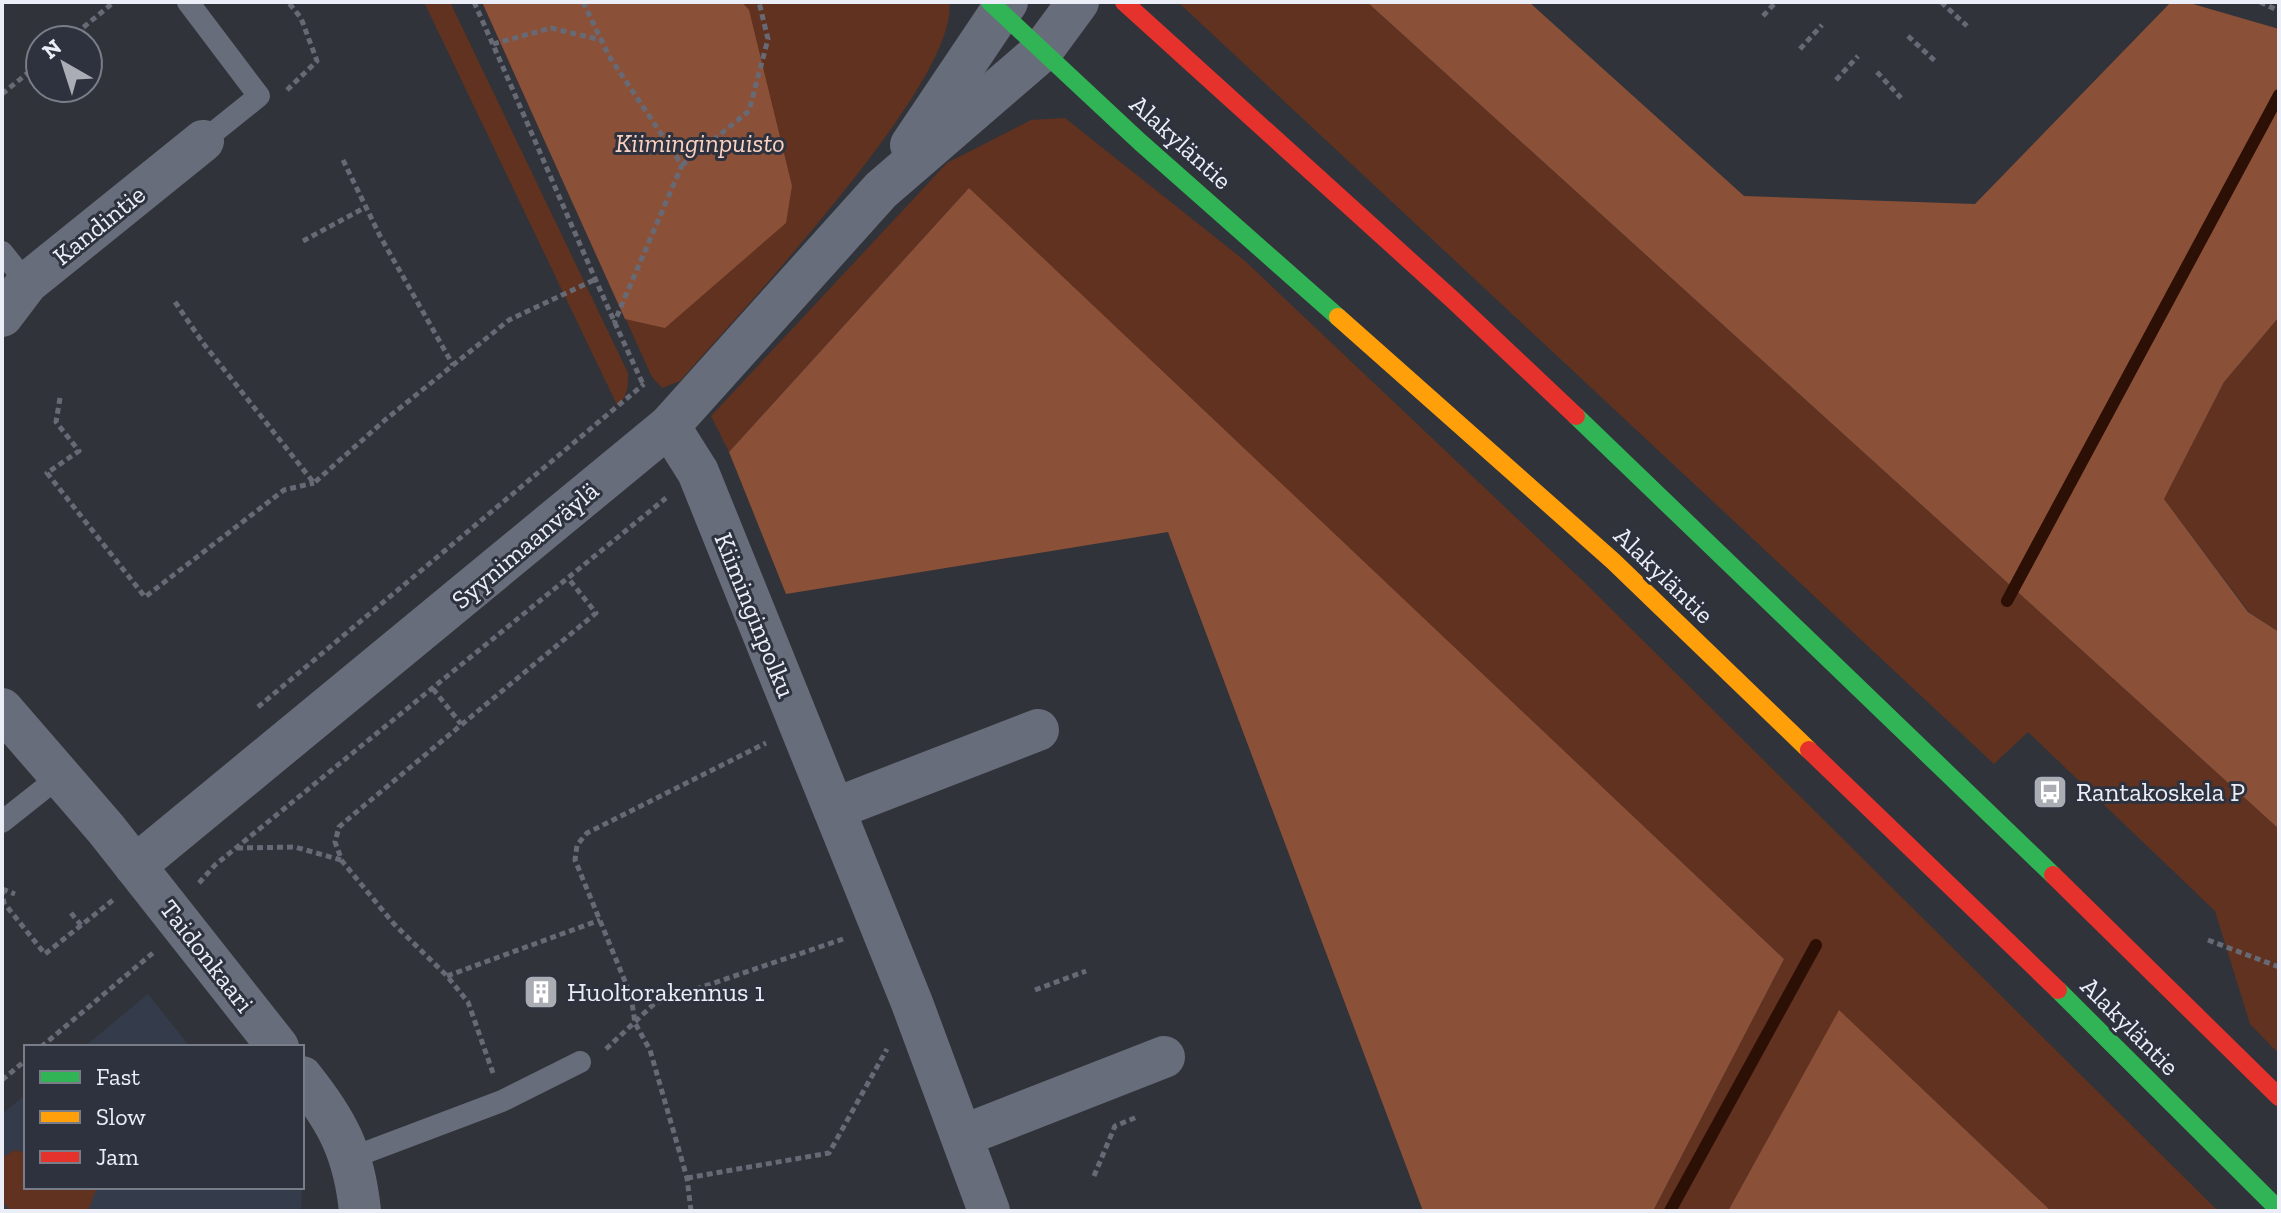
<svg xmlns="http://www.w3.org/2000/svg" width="2281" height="1213" viewBox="0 0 2281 1213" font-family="'Zilla Slab',serif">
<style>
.built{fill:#343b4a}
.green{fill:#61321f}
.forest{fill:#8b5038}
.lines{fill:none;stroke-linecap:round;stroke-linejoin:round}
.stream{stroke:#2c0f05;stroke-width:12}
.path{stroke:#676a75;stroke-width:5;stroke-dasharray:6 4;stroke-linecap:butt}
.lane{stroke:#676d7a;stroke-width:22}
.street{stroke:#676d7a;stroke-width:42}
.fast{stroke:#30b455;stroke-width:18}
.slow{stroke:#ff9f0a;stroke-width:18}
.jam{stroke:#e5322d;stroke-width:18}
.labels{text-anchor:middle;stroke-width:6;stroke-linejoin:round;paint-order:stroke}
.street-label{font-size:26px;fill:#ebeef6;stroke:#2d323e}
.park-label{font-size:26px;font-style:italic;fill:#fbd1c1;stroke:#2d323e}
.poi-label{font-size:26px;fill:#ebeef6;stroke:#2d323e;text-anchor:start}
</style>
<rect width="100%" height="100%" fill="#31333a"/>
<g class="built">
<path d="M 148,994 L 190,1047 L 84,1047 Z"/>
<path d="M 26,1094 L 26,1187 L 299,1187 L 302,1191 L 301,1211 L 2,1211 L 2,1114 Z"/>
</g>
<g class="green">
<path d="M 424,2 L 450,2 L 628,373 C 628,386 628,397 617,405 Z"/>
<path d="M 482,2 L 949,2 C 961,80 736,316 680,381 L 662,388 L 652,377 Z"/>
<path d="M 1178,2 L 1367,2 L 2279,829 L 2279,1054 L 2250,1024 L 2215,911 L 2028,732 L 1994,764 Z"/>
<path d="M 1065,118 L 1245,261 L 1582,580 L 2218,1211 L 2051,1211 L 1839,1011 L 1728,1211 L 1653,1211 L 1784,959 L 968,189 L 729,452 L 711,416 L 947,163 L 1031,120 Z"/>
<path d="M 2279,317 L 2279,632 L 2249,612 L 2164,499 L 2224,382 Z"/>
<path d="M 15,1150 L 26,1153 L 26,1187 L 97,1187 L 88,1211 L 8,1211 L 9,1209 L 2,1201 L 2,1158 Z"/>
</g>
<g class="forest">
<path d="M 482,2 L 742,2 L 749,10 L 792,186 L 786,223 L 665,328 L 625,319 Z"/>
<path d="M 1367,2 L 1529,2 L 1744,196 L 1975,204 L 2171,2 L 2186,2 L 2279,29 L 2279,317 L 2224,382 L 2164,499 L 2248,612 L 2279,632 L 2279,829 Z"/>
<path d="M 969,188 L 1784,959 L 1653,1211 L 1423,1211 L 1168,532 L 786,594 L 729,452 Z"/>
<path d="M 1839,1010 L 2051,1211 L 1728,1211 Z"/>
</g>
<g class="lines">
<g class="stream">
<path d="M 2007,601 L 2279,95"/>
<path d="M 1670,1211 L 1816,945"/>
</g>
<g class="path">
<path d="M 474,2 C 531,129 584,258 643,384"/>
<path d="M 583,2 L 609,56 L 682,165 L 614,323"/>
<path d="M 1941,2 L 1967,26"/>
<path d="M 2260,2 L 2279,11"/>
<path d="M 1763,16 L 1776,2"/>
<path d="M 1908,36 L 1935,61"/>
<path d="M 68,40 L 114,2"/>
<path d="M 493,44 L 551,28 L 601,40"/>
<path d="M 1800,49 L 1822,25"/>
<path d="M 1877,72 L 1901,98"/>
<path d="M 1836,80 L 1858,56"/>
<path d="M 287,90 L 317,61 L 301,18 L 288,2"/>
<path d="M 2,94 L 40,63"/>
<path d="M 343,160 L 380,236 L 453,365"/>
<path d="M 682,165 L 749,111 L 768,39 L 759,2"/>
<path d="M 303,241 L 366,207"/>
<path d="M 175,302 L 203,343 L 314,483 L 385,420 L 509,320 L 594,280"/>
<path d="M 60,398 L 56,422 L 79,451 L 47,473 L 145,597 L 284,490 L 314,483"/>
<path d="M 433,689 L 461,724"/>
<path d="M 258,707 L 644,384"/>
<path d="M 237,848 L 295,847 L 341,860"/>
<path d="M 199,883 L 215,865 L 666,498"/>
<path d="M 2,889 L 4,903 L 45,954 L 113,900"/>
<path d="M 2,889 L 15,894"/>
<path d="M 71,913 L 81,925"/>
<path d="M 2208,940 L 2279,967"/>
<path d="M 447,976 L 600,920"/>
<path d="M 1035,990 L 1086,971"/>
<path d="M 41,1047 L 154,952"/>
<path d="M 606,1049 L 655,1003 L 843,939"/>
<path d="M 493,1073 L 468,1002 L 447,976 L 394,924 L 342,861 L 335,842 L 339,827 L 354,814 L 596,613 L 568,578"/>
<path d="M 2,1080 L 26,1060"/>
<path d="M 1094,1176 L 1115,1126 L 1137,1117"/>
<path d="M 687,1178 L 829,1153 L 887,1049"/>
<path d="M 691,1211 L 687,1178 L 650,1050 L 635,1023 L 631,996 L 575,860 L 577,845 L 587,833 L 766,743"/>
</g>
<g class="lane">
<path d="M 188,2 L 259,96 L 203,141"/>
<path d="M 2,252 L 27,283"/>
<path d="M 2,822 L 60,776"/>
<path d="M 351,1158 L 502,1101 L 580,1062"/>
</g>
<g class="street">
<path d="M 911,145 L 1007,2"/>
<path d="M 2,316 L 27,283 L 203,141"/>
<path d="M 669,426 L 698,472 L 912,1003 L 989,1211"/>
<path d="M 2,709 L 106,829 L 278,1047"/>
<path d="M 834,809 L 1038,730"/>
<path d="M 135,866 L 669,426 L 881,190 L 1042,51 L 1078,2"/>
<path d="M 302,1077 C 338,1122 354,1153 360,1211"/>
<path d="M 962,1136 L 1164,1057"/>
</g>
<g class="fast">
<path d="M 990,2 L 1140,142 L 1338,317"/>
<path d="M 1576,416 L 2053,875"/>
<path d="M 2058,990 L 2279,1210"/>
</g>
<path class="slow" d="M 1338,317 L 1613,561 L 1809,750"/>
<g class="jam">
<path d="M 1124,2 L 1453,300 L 1576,416"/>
<path d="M 1809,750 L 2058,990"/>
<path d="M 2053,875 L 2279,1097"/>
</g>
</g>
<defs>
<g id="bus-square" transform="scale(1.8)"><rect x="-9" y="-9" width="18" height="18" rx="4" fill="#aaadb4" stroke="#2d323e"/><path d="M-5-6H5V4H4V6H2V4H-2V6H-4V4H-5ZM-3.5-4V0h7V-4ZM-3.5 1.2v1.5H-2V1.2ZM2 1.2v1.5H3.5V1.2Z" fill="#fff"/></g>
<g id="building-square" transform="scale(1.8)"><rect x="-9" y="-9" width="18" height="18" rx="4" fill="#aaadb4" stroke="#2d323e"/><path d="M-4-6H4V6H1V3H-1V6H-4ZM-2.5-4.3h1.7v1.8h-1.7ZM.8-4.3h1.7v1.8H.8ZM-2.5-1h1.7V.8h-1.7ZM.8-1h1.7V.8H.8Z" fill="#fff"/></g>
</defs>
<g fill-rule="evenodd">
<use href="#bus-square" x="2050" y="792"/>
<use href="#building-square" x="541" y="992"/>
</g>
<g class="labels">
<g class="street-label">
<text transform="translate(1181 142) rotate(42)" y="9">Alakyläntie</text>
<text transform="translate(99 225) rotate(-39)" y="9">Kandintie</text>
<text transform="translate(525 545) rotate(-40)" y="9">Syynimaanväylä</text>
<text transform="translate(1664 575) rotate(44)" y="9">Alakyläntie</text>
<text transform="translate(755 615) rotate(68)" y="9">Kiiminginpolku</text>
<text transform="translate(207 956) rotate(52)" y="9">Taidonkaari</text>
<text transform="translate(2130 1026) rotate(45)" y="9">Alakyläntie</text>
</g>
<g class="park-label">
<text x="700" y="152">Kiiminginpuisto</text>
</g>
<g class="poi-label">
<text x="2076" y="801">Rantakoskela P</text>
<text x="567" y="1001">Huoltorakennus 1</text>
</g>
</g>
<rect width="2281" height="1213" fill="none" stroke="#ebeef6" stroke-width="8"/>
<rect x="24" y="1045" width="280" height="144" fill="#2d323e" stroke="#797d88" stroke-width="2"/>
<rect x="40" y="1071" width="40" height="12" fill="#30b455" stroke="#797d88" stroke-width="2"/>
<text x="96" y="1085" font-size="24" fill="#ebeef6">Fast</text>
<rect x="40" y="1111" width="40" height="12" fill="#ff9f0a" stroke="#797d88" stroke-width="2"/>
<text x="96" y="1125" font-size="24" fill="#ebeef6">Slow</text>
<rect x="40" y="1151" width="40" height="12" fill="#e5322d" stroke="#797d88" stroke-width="2"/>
<text x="96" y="1165" font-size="24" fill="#ebeef6">Jam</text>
<g transform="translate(64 64) rotate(321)"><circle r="38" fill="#2d323e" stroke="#797d88" stroke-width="2"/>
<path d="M0-6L14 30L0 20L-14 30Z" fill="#aaadb4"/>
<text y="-12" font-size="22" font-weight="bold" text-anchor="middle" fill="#ebeef6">N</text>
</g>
</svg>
